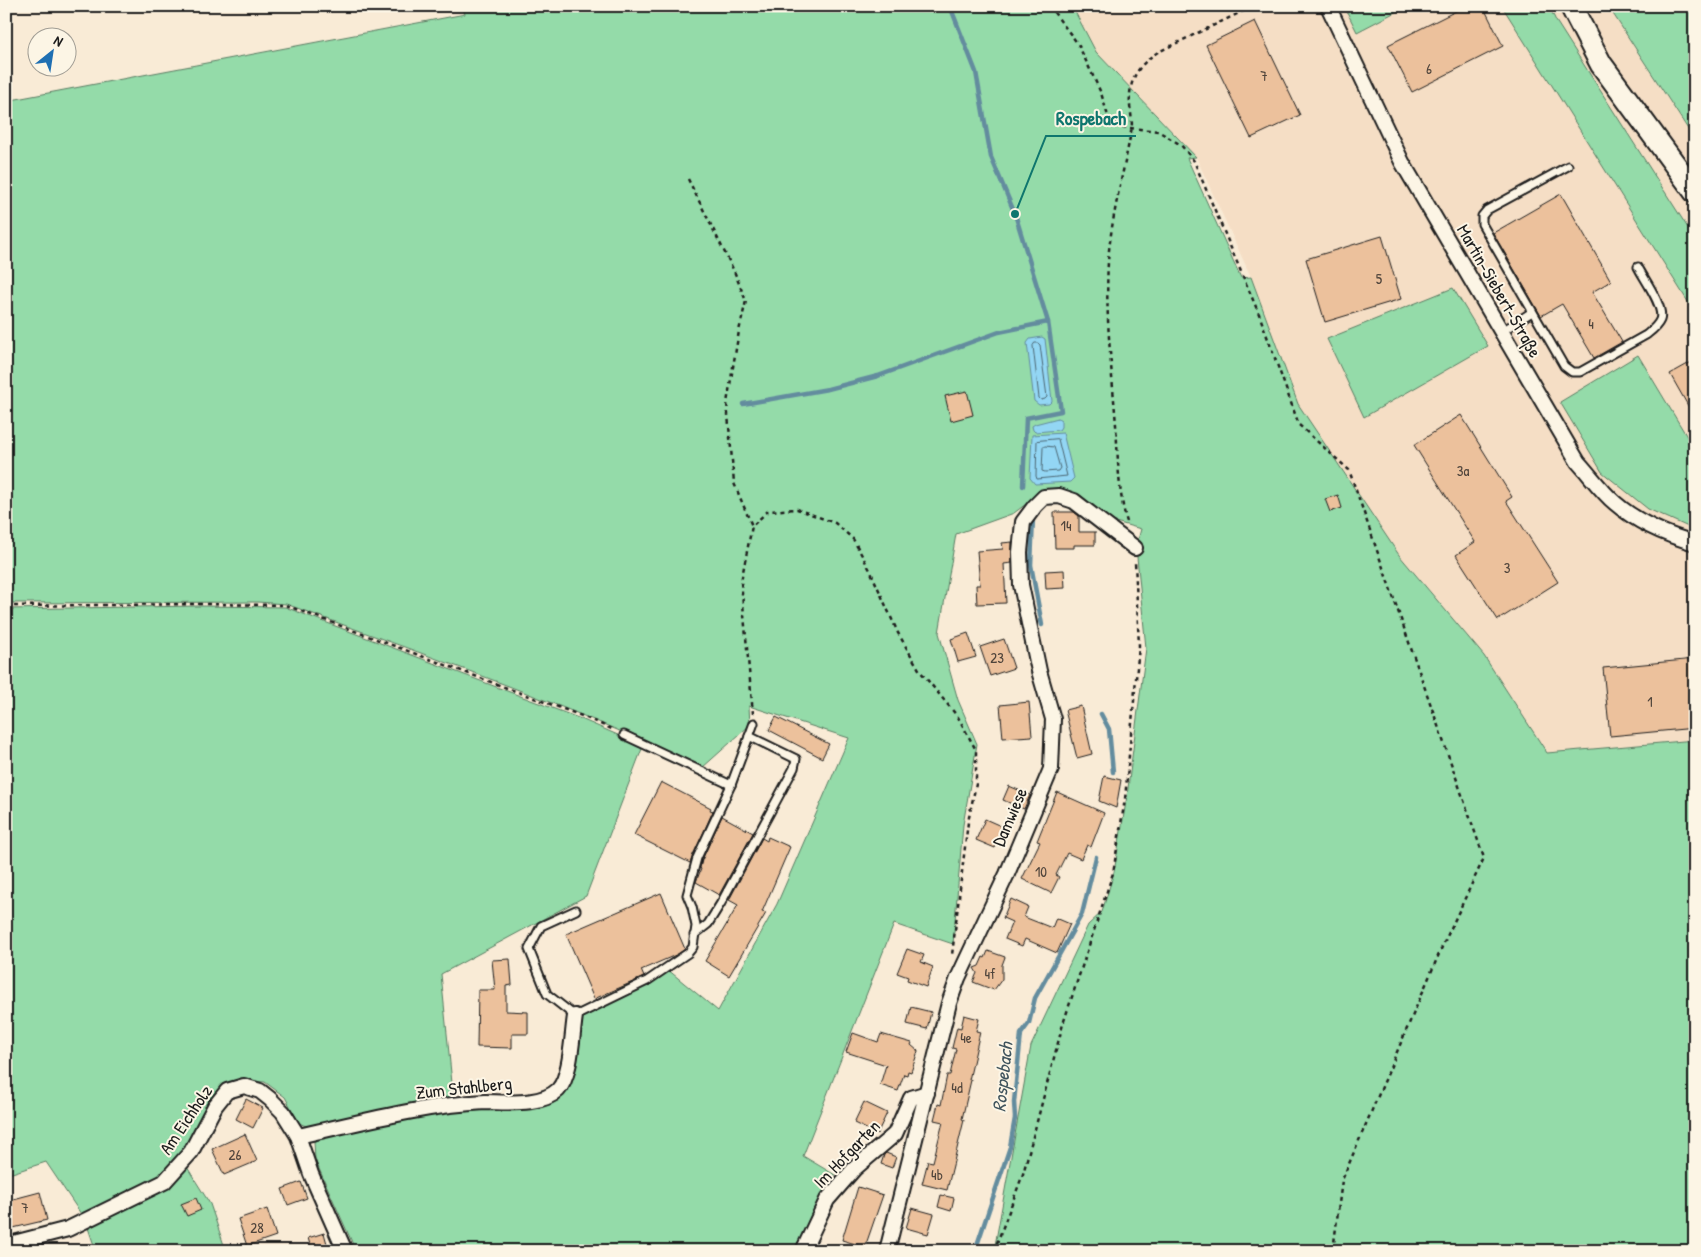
<svg xmlns="http://www.w3.org/2000/svg" width="1701" height="1257" viewBox="0 0 1701 1257" font-family="'Patrick Hand',sans-serif">
<style>
.built{fill:#f5dec5}
.green{fill:#94dba9;stroke:#587c62}
.water{fill:#93d6f4;stroke:#638c9e}
.lines{fill:none;stroke-linecap:round;stroke-linejoin:round}
.shore{stroke:#4c6672;stroke-width:1}
.stream{stroke:#638c9e;stroke-width:4.5}
.building{fill:#ecc19c;stroke:#1c1c1c}
.lane-casing{stroke:#1c1c1c;stroke-width:11}
.street-casing{stroke:#1c1c1c;stroke-width:18}
.primary-casing{stroke:#1c1c1c;stroke-width:25}
.path{stroke:#1c1c1c;stroke-width:2.5;stroke-dasharray:4 4;stroke-linecap:butt}
.lane{stroke:#fcf5e5;stroke-width:7}
.street{stroke:#fcf5e5;stroke-width:14}
.primary{stroke:#fcf5e5;stroke-width:21}
.labels{text-anchor:middle;stroke-width:4;stroke-linejoin:round;paint-order:stroke}
.number-label{font-size:15px;fill:#50453c}
.street-label{font-size:18px;fill:#1c1c1c;stroke:#fcf5e5}
.water-label{font-size:19px;font-style:italic;fill:#40545d;stroke:#fcf5e5}
.leader{fill:none;stroke:#0f766e;stroke-width:2}
.callout-dot{fill:#0f766e;stroke:#fcf5e5;stroke-width:2}
.callout-label{font-size:19px;text-anchor:middle;font-weight:bold;fill:#0f766e;stroke:#fcf5e5;stroke-width:4;stroke-linejoin:round;paint-order:stroke}
</style>
<rect width="100%" height="100%" fill="#f9ebd6"/>
<filter id="ink" filterUnits="userSpaceOnUse"><feTurbulence type="fractalNoise" baseFrequency=".02" numOctaves="2"/><feDisplacementMap in="SourceGraphic" scale="10" xChannelSelector="R" yChannelSelector="G"/><feConvolveMatrix kernelMatrix="1 2 1 2 8 2 1 2 1" color-interpolation-filters="sRGB"/></filter>
<g filter="url(#ink)">
<path class="built" d="M 1072,6 L 1608,6 L 1695,140 L 1695,740 L 1547,753 L 1484,656 L 1399,555 L 1297,404 L 1251,277 L 1196,157 L 1096,52 Z"/>
<g class="green">
<path d="M 462,6 L 1072,6 L 1096,52 L 1196,157 L 1187,158 L 1241,278 L 1251,277 L 1298,404 L 1399,555 L 1484,656 L 1547,753 L 1695,740 L 1695,1251 L 994,1251 L 1031,1046 L 1088,925 L 1102,912 L 1114,872 L 1127,796 L 1146,648 L 1136,547 L 1141,529 L 1112,521 L 1066,490 L 1042,492 L 1014,513 L 956,534 L 939,633 L 958,700 L 977,744 L 963,825 L 953,944 L 894,924 L 803,1156 L 835,1175 L 793,1251 L 356,1251 L 315,1160 L 314,1141 L 407,1114 L 560,1090 L 577,1017 L 667,969 L 718,1011 L 777,904 L 849,738 L 749,706 L 750,725 L 702,768 C 567,704 426,655 286,604 L 257,602 L 6,603 L 6,101 L 465,14 Z"/>
<path d="M 1344,6 L 1407,6 L 1357,32 Z"/>
<path d="M 1502,6 L 1549,6 L 1556,21 L 1695,239 L 1695,313 Z"/>
<path d="M 1608,6 L 1695,6 L 1695,140 Z"/>
<path d="M 1453,288 L 1488,346 L 1364,417 L 1327,339 Z"/>
<path d="M 1638,355 L 1695,450 L 1695,530 L 1648,509 L 1602,472 L 1560,402 Z"/>
<path d="M 199,606 L 285,607 L 581,719 L 643,746 L 586,896 L 441,974 L 454,1103 L 313,1129 L 299,1123 L 285,1097 L 265,1082 L 241,1080 L 225,1086 L 187,1149 L 162,1177 L 83,1217 L 46,1162 L 6,1175 L 6,609 Z"/>
<path d="M 187,1167 L 210,1204 L 226,1251 L 96,1251 L 86,1222 L 164,1189 Z"/>
</g>
<g class="water">
<path d="M 1042,337 L 1045,339 L 1052,401 L 1049,404 L 1039,405 L 1034,401 L 1027,343 L 1030,339 Z"/>
<path d="M 1058,418 L 1061,420 L 1061,427 L 1059,430 L 1035,432 L 1033,430 L 1032,426 L 1035,424 Z"/>
<path d="M 1063,433 L 1074,478 L 1070,482 L 1035,484 L 1030,478 L 1032,435 Z"/>
</g>
<g class="lines">
<g class="shore">
<path d="M 1035,343 L 1038,343 L 1040,345 L 1047,397 L 1045,399 L 1041,400 L 1039,398 L 1033,346 Z"/>
<path d="M 1058,439 L 1067,476 L 1037,479 L 1036,476 L 1037,441 Z"/>
<path d="M 1045,446 L 1054,447 L 1060,468 L 1058,471 L 1045,472 L 1042,471 L 1043,448 Z"/>
</g>
<g class="stream">
<path d="M 950,6 L 976,72 L 991,157 L 1015,214 L 1048,322 L 1061,411 L 1026,418 L 1023,486"/>
<path d="M 743,404 L 828,389 L 878,376 L 999,332 L 1048,322"/>
<path d="M 1033,518 L 1031,565 L 1042,625"/>
<path d="M 1101,714 L 1109,729 L 1113,772"/>
<path d="M 975,1251 L 1010,1147 L 1015,1118 L 1014,1102 L 1021,1034 L 1029,1023 L 1035,998 L 1082,914 L 1096,857"/>
</g>
</g>
<g class="building">
<path d="M 1466,6 L 1483,6 L 1503,46 L 1412,92 L 1388,45 Z"/>
<path d="M 1255,21 L 1300,115 L 1251,138 L 1206,45 Z"/>
<path d="M 1561,194 L 1611,281 L 1592,292 L 1622,342 L 1594,358 L 1562,304 L 1541,316 L 1493,233 Z"/>
<path d="M 1382,236 L 1401,299 L 1325,322 L 1306,259 Z"/>
<path d="M 1695,360 L 1695,418 L 1670,374 Z"/>
<path d="M 967,391 L 973,415 L 951,421 L 945,396 Z"/>
<path d="M 1461,415 L 1512,497 L 1506,501 L 1558,582 L 1498,620 L 1456,555 L 1475,542 L 1414,445 Z"/>
<path d="M 1338,495 L 1342,508 L 1330,512 L 1325,499 Z"/>
<path d="M 1054,512 L 1074,512 L 1079,516 L 1079,532 L 1095,532 L 1095,545 L 1074,545 L 1074,548 L 1055,548 Z"/>
<path d="M 1012,542 L 1012,563 L 1004,564 L 1006,603 L 977,604 L 976,585 L 980,585 L 977,551 L 1003,549 L 1002,543 Z"/>
<path d="M 1064,570 L 1065,588 L 1046,589 L 1045,571 Z"/>
<path d="M 968,633 L 976,657 L 958,662 L 951,639 Z"/>
<path d="M 1004,639 L 1014,668 L 990,676 L 980,647 Z"/>
<path d="M 1695,659 L 1695,728 L 1610,736 L 1603,668 Z"/>
<path d="M 1029,702 L 1032,736 L 1003,738 L 1000,705 Z"/>
<path d="M 1081,706 L 1092,754 L 1077,758 L 1065,710 Z"/>
<path d="M 776,717 L 829,744 L 822,758 L 769,730 Z"/>
<path d="M 1104,776 L 1121,780 L 1116,808 L 1099,801 Z"/>
<path d="M 661,782 L 711,808 L 710,810 L 713,811 L 690,863 L 634,835 Z"/>
<path d="M 1009,786 L 1030,795 L 1024,809 L 1003,800 Z"/>
<path d="M 1057,792 L 1104,813 L 1091,847 L 1087,845 L 1081,859 L 1067,853 L 1056,875 L 1059,877 L 1051,893 L 1022,879 L 1040,842 L 1037,841 Z"/>
<path d="M 722,816 L 753,833 L 719,895 L 696,882 L 701,869 L 700,868 L 702,860 Z"/>
<path d="M 985,819 L 1003,827 L 995,848 L 976,840 Z"/>
<path d="M 768,837 L 790,847 L 762,912 L 766,913 L 729,976 L 705,961 L 738,905 L 729,900 L 762,838 L 767,841 Z"/>
<path d="M 661,893 L 685,949 L 678,954 L 641,970 L 644,977 L 594,999 L 566,934 Z"/>
<path d="M 1011,899 L 1028,907 L 1024,917 L 1052,928 L 1056,918 L 1070,924 L 1057,953 L 1025,939 L 1022,946 L 1005,939 L 1012,922 L 1003,918 Z"/>
<path d="M 907,949 L 924,955 L 921,962 L 933,967 L 926,987 L 907,980 L 908,977 L 897,973 Z"/>
<path d="M 988,951 L 1005,957 L 1002,965 L 1002,979 L 994,990 L 973,982 L 977,973 L 974,968 L 979,966 L 983,957 L 985,958 Z"/>
<path d="M 510,959 L 512,985 L 506,986 L 506,1011 L 528,1012 L 528,1034 L 512,1034 L 512,1048 L 477,1047 L 478,990 L 495,990 L 492,960 Z"/>
<path d="M 911,1007 L 931,1012 L 927,1029 L 907,1024 Z"/>
<path d="M 964,1015 L 979,1019 L 976,1031 L 980,1032 L 969,1080 L 971,1080 L 962,1119 L 964,1120 L 947,1190 L 922,1184 L 928,1161 L 933,1162 L 943,1122 L 934,1120 L 938,1104 L 941,1105 L 947,1075 L 950,1075 L 956,1049 L 952,1048 L 957,1027 L 961,1028 Z"/>
<path d="M 853,1033 L 878,1042 L 881,1034 L 912,1043 L 911,1045 L 918,1051 L 911,1072 L 908,1071 L 907,1075 L 904,1074 L 898,1091 L 880,1085 L 886,1065 L 846,1052 Z"/>
<path d="M 246,1099 L 263,1108 L 253,1128 L 236,1119 Z"/>
<path d="M 864,1102 L 887,1113 L 877,1134 L 854,1123 Z"/>
<path d="M 245,1134 L 257,1161 L 224,1175 L 212,1149 Z"/>
<path d="M 886,1153 L 896,1157 L 892,1168 L 881,1164 L 884,1155 Z"/>
<path d="M 301,1182 L 307,1198 L 288,1205 L 282,1189 Z"/>
<path d="M 858,1187 L 883,1195 L 865,1247 L 842,1240 Z"/>
<path d="M 40,1192 L 47,1220 L 13,1228 L 10,1216 L 6,1217 L 6,1201 Z"/>
<path d="M 941,1195 L 954,1198 L 951,1211 L 938,1207 Z"/>
<path d="M 196,1198 L 201,1210 L 187,1216 L 181,1204 Z"/>
<path d="M 912,1208 L 934,1214 L 928,1234 L 906,1228 Z"/>
<path d="M 267,1209 L 276,1236 L 247,1246 L 238,1219 Z"/>
<path d="M 324,1233 L 329,1251 L 312,1251 L 308,1238 Z"/>
</g>
<g class="lines">
<g class="lane-casing">
<g id="lane">
<path d="M 1568,166 L 1487,210 L 1482,216 L 1482,224 L 1564,366 L 1572,372 L 1580,372 L 1646,335 C 1651,331 1657,327 1660,320 C 1665,307 1644,279 1638,267"/>
<path d="M 1501,332 L 1532,312"/>
<path d="M 624,735 L 731,785"/>
<path d="M 576,910 L 541,926 L 529,949 L 547,994 L 575,1016 L 647,981 L 688,953 L 693,947 L 696,926 L 692,907 L 687,895 L 697,858 L 731,785 L 754,723"/>
<path d="M 694,935 L 708,924 L 721,903 L 794,768 L 796,759 L 749,736"/>
</g>
</g>
<g class="street-casing">
<g id="street">
<path d="M 1328,6 L 1402,162 L 1578,462 C 1590,475 1601,491 1615,503 C 1638,523 1666,535 1695,543"/>
<path d="M 298,1136 C 358,1123 423,1105 485,1102 C 506,1102 542,1106 558,1090 C 571,1077 572,1035 575,1016"/>
<path d="M 6,1245 L 68,1229 L 164,1182 L 191,1152 L 215,1106 L 227,1091 L 244,1086 L 260,1091 L 270,1099 L 283,1112 L 298,1136 L 311,1174 L 345,1251"/>
<path d="M 803,1251 L 827,1200 L 854,1169 L 895,1134 L 911,1098 L 927,1093"/>
<path d="M 887,1251 L 949,1003 L 958,978 L 1007,874 L 1051,769 L 1053,719 L 1039,671 L 1021,585 L 1020,552 L 1023,522 L 1035,506 L 1044,497 L 1059,496 L 1074,501 L 1135,548"/>
</g>
</g>
<g class="primary-casing">
<path id="primary" d="M 1571,6 L 1601,64 L 1695,192"/>
</g>
<g class="path">
<path d="M 1049,6 L 1078,44 L 1101,93 L 1108,116 L 1121,127 L 1158,131 L 1181,145 L 1194,161 L 1259,314 L 1299,425 L 1349,470 L 1484,858 L 1442,947 L 1342,1180 L 1333,1251"/>
<path d="M 688,179 L 734,271 L 746,301 L 739,331 L 727,403 L 734,483 L 752,526"/>
<path d="M 1127,522 C 1118,493 1118,456 1116,425 C 1112,371 1105,316 1108,262 C 1111,218 1123,175 1131,132 C 1133,124 1131,114 1130,106 C 1128,80 1138,65 1158,52 L 1254,6"/>
<path d="M 6,606 L 201,604 L 285,605 L 582,716 L 614,730"/>
<path d="M 753,714 L 741,582 L 752,526 L 768,511 L 797,509 L 835,523 L 853,539 L 870,570 L 898,633 L 920,671 L 958,717 L 976,750 L 976,784 L 968,822 L 952,955"/>
<path d="M 994,1251 L 1023,1174 L 1063,1024 L 1113,873 L 1125,799 L 1139,646 L 1135,562"/>
</g>
<use href="#lane" class="lane"/>
<use href="#street" class="street"/>
<use href="#primary" class="primary"/>
</g>
</g>
<g class="labels">
<g class="number-label">
<text x="1429" y="74">6</text>
<text x="1264" y="81">7</text>
<text x="1379" y="284">5</text>
<text x="1591" y="329">4</text>
<text x="1463" y="476">3a</text>
<text x="1066" y="531">14</text>
<text x="1507" y="573">3</text>
<text x="997" y="663">23</text>
<text x="1650" y="707">1</text>
<text x="1041" y="877">10</text>
<text x="990" y="979">4f</text>
<text x="966" y="1043">4e</text>
<text x="957" y="1093">4d</text>
<text x="235" y="1160">26</text>
<text x="937" y="1180">4b</text>
<text x="25" y="1213">7</text>
<text x="257" y="1233">28</text>
</g>
<g class="street-label">
<text transform="translate(1499 291) rotate(60)" y="6">Martin-Siebert-Straße</text>
<text transform="translate(1010 817) rotate(-67)" y="6">Damwiese</text>
<text transform="translate(464 1088) rotate(-6)" y="6">Zum Stahlberg</text>
<text transform="translate(186 1120) rotate(-56)" y="6">Am Eichholz</text>
<text transform="translate(847 1154) rotate(-46)" y="6">Im Hofgarten</text>
</g>
<g class="water-label">
<text transform="translate(1002 1077) rotate(-84)" y="7">Rospebach</text>
</g>
</g>
<path class="leader" d="M1015 214L1046 136H1136"/>
<circle class="callout-dot" cx="1015" cy="214" r="5"/>
<g class="callout-label">
<text x="1091" y="125">Rospebach</text>
</g>
<rect width="1701" height="1257" fill="none" stroke="#fcf5e5" stroke-width="25"/>
<rect x="12" y="12" width="1676" height="1232" fill="none" stroke="#1c1c1c" stroke-width="2" filter="url(#ink)"/>
<g transform="translate(52 52) rotate(30)"><circle r="24" fill="#fcf5e5" stroke="#a29e95"/>
<path d="M0-4L9 19L0 12L-9 19Z" fill="#1f6fb2"/>
<text y="-8" font-size="14" font-weight="bold" text-anchor="middle" fill="#1c1c1c">N</text>
</g>
</svg>
